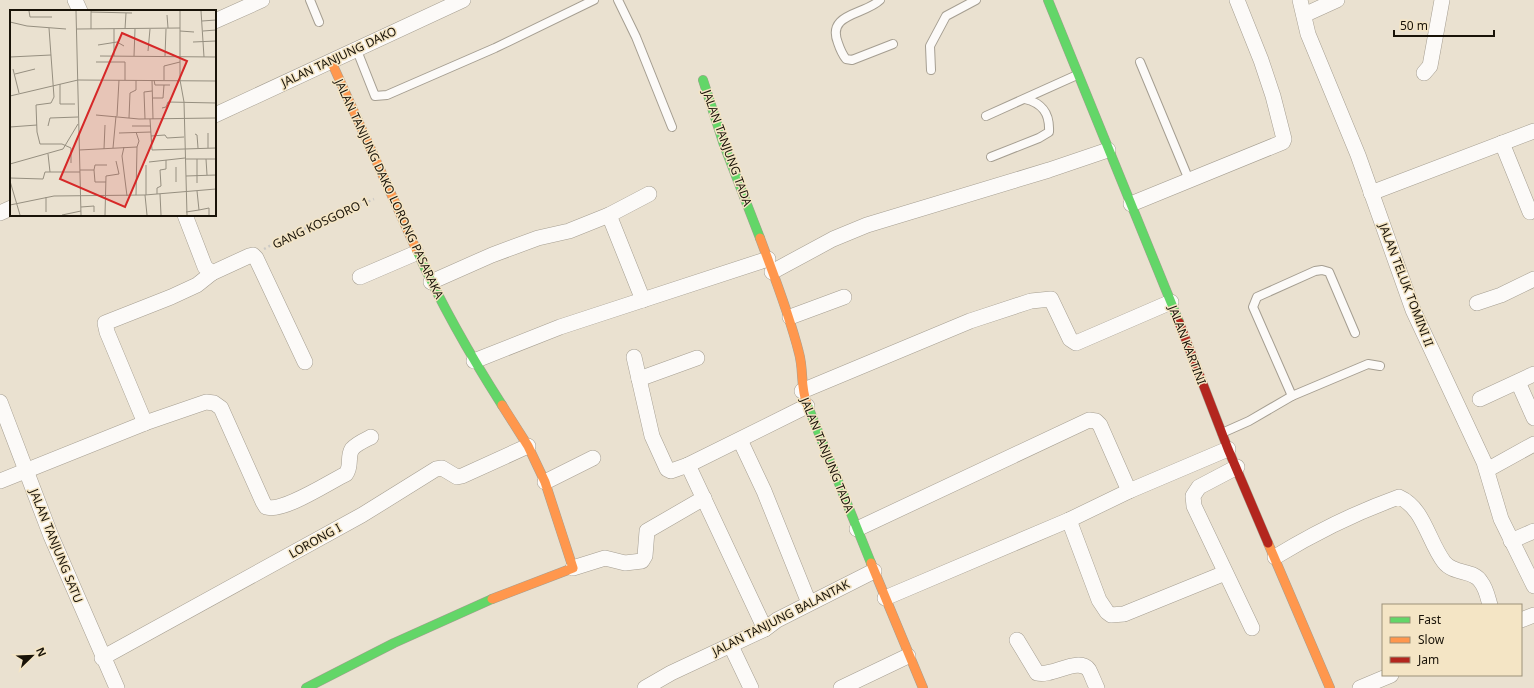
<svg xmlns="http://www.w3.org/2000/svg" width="1534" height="688" viewBox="0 0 1534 688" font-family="'Noto Sans',sans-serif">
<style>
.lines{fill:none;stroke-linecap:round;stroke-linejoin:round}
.lane-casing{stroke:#a59e91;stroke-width:10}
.street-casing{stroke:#a59e91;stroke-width:16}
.fast-casing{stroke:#a59e91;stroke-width:10}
.slow-casing{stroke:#a59e91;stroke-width:10}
.jam-casing{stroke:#a59e91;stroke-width:10}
.path{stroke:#cccac5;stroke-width:2.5;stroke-dasharray:2 3;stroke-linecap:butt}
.lane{stroke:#fcfaf8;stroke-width:8}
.street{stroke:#fcfaf8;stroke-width:15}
.fast{stroke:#63d668;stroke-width:9}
.slow{stroke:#ff974d;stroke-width:9}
.jam{stroke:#b3261e;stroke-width:9}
.labels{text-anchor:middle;stroke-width:3;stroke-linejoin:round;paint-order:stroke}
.street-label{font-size:12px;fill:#191308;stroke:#f4e5c5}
.inset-road{fill:none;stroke:#968f80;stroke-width:1}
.view{fill:#d62828;fill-opacity:0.15;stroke:#d62828;stroke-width:2}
.inset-edge{fill:none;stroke:#191308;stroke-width:2}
</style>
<rect width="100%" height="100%" fill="#eae1d0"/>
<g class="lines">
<g class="lane-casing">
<g id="lane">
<path d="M 310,0 L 319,22"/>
<path d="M 618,0 L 636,37 L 672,127"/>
<path d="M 880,0 C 865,15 826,13 838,43 C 840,49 842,54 846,59 L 852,60 L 893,44"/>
<path d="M 356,48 L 375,96 L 387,95 L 495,48 L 594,0"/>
<path d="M 1140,62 L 1189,180"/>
<path d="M 931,70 L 930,46 L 946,16 L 976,0"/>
<path d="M 986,116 L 1077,75"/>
<path d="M 991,157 L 1039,138 L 1049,132 C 1050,113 1042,103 1025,99"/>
<path d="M 1292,396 L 1253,307 L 1257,297 L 1315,271 L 1322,270 L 1329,272 L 1355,333"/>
<path d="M 1222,433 L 1249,421 L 1292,396 L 1368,364 L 1380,366"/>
</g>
</g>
<g class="street-casing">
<g id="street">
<path d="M 75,0 L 80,11"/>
<path d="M 1300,0 L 1308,34 L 1358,155 L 1413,310 L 1484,462 L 1501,519 L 1534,586"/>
<path d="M 1304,15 L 1337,0"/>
<path d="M 215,21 L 262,0"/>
<path d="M 1424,73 L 1430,66 L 1442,0"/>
<path d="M 215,115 L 463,0"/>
<path d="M 1502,143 L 1530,212"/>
<path d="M 1371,193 L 1534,131"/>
<path d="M 1131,204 L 1283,142 L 1284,139 L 1273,96 L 1261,60 L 1237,0"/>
<path d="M 0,213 L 11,208"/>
<path d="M 185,215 L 205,267 L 212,273 L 249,256 L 253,255 L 256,258 L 305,362"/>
<path d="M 609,215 L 643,300"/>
<path d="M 772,272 L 833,239 L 867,225 L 1049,170 L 1108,150"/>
<path d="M 360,277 L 416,253"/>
<path d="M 431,282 L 492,255 L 538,238 L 569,231 L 609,215 L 649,194"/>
<path d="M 1477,303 L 1501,295 L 1534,279"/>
<path d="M 790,317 L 844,297"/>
<path d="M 634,357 L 652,436 L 667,469 L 671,471 L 688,465 L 765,629"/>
<path d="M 474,361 L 560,327 L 768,259"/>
<path d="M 639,379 L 697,358"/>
<path d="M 1518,382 L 1534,418"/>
<path d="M 802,391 L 970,321 L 1031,301 L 1051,299 L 1070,339 L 1076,343 L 1171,302"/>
<path d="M 1480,399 L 1534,374"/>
<path d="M 0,402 L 51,536 L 117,688"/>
<path d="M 145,423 L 107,332 L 105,323 L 171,297 L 197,285 L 212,273"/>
<path d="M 740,440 L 764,491 L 809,603"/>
<path d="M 688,465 L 807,406"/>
<path d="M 1237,467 L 1199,487 L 1193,496 L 1194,506 L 1252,628"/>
<path d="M 1487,470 L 1534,444"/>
<path d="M 0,481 L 145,423 L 206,402 L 214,403 L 221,408 L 263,502 L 266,507 C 283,513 329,482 346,474 C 352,466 347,457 352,449 C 356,444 365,440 371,437"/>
<path d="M 545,482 L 593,458"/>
<path d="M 1069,520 L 1099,600 L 1107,612 L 1111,615 L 1124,614 L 1225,573"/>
<path d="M 857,529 L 1089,420 L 1096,421 L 1100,425 L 1129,491"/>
<path d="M 1511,541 L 1534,531"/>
<path d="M 1275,557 C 1316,532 1354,513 1399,497 C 1424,508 1428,541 1444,562 C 1454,575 1474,569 1481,582 C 1486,588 1488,598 1490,605"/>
<path d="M 573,568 L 605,558 L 625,563 L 642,561 L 645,556 L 647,531 L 704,498"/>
<path d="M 885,598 L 1069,520 L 1129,491 L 1228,449"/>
<path d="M 1521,620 L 1534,615"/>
<path d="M 1017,640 L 1037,673 C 1052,677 1079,656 1089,670 C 1092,676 1094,682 1097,688"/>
<path d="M 731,646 L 751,688"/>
<path d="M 102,658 L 362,515 L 436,469 L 442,468 L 457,477 L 462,476 L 528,446"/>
<path d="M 645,688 L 671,673 L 765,629 L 777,620 L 874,571"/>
<path d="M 841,688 L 908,656"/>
<path d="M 1360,688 L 1391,675"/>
</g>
</g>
<g class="fast-casing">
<g id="fast">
<path d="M 1048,0 L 1179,322"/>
<path d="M 703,80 L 724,145 L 760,238"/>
<path d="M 417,251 C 441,304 470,355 502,405"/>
<path d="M 807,404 L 871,563"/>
<path d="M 306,688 L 394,643 L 492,599"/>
</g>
</g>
<g class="slow-casing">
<g id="slow">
<path d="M 331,61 L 417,251"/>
<path d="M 760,238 C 774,276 789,313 799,353 C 804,371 800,386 807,404"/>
<path d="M 1268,543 L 1330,688"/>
<path d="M 871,563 L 923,688"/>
<path d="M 492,599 L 573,568 L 545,482 L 528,446 L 502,405"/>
</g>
</g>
<g class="jam-casing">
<path id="jam" d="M 1179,322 L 1228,449 L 1268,543"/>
</g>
<path class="path" d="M 264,249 L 288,236 L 374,199"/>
<use href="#lane" class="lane"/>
<use href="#street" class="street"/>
<use href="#fast" class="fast"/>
<use href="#slow" class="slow"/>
<use href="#jam" class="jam"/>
</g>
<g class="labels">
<g class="street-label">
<text transform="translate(339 57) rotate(-25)" y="4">JALAN TANJUNG DAKO</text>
<text transform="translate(727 148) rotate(70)" y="4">JALAN TANJUNG TADA</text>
<text transform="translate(389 189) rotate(65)" y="4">JALAN TANJUNG DAKO LORONG PASARAKA</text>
<text transform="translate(321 223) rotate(-25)" y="4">GANG KOSGORO 1</text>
<text transform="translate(1406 285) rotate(69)" y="4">JALAN TELUK TOMINI II</text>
<text transform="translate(1187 345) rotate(69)" y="4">JALAN KARTINI</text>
<text transform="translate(827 455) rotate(68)" y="4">JALAN TANJUNG TADA</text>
<text transform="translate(315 541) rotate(-29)" y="4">LORONG I</text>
<text transform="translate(56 546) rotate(68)" y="4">JALAN TANJUNG SATU</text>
<text transform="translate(781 618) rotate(-27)" y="4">JALAN TANJUNG BALANTAK</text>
</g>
</g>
<g transform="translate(10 10)">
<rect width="206" height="206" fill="#eae1d0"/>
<path class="inset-road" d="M 19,1 L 20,7 L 42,7M 66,1 L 71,205M 81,1 L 81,19M 170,1 L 170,70 L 174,92 L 177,205M 191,1 L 194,47M 81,2 L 122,3M 157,5 L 158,18M 192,11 L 206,10M 0,12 L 17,16 L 56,19M 39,18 L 44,87 L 41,93 L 26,95 L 27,122 L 30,134 L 52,134 L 61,138 L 61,153M 67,19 L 170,18M 104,19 L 104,46M 115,19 L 116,3M 170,21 L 184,22M 193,21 L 206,20M 183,32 L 206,31M 88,35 L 107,32 L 114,36M 138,41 L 140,19M 90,46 L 206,47M 124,46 L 125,19M 155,46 L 156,19M 0,47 L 41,45M 86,52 L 115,52 L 115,70M 3,59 L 9,83M 5,64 L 25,59M 142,70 L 143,109M 144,70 L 145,75 L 160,75M 154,70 L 154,56 L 170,52M 50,74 L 50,94 L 65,94M 0,86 L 68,70 L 206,71M 143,88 L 153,88 L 154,75M 152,98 L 156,97 L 158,92 L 206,93M 86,105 L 129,109 L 206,108M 107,106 L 109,70M 119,108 L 120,83 L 126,80 L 126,70M 135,109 L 134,82 L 142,81M 140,109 L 142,140 L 206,138M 38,116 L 40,108 L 68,107M 122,116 L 140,116M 0,117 L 27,115M 126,122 L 129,131 L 127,137M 109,123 L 141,122M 185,124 L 187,125 L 188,138M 141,126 L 155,125 L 157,128 L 174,127M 114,137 L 112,146 L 117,186M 103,138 L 106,106M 198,138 L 198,123M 94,139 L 95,115M 69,140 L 127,137 L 126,185M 38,144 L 40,162M 175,149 L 206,149M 187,149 L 187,173M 196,149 L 197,165M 139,152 L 175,148M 0,154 L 53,139 L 68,114M 166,157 L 166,172M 70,160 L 84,160 L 85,155 L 97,155M 84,160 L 85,172 L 96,172M 176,166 L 206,165M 0,168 L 33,169 L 35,162 L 70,162M 0,171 L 10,205M 187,181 L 189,200 L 199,198 L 199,205M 147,184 L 147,178 L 151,176 L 150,160 L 156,159 L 156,150M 150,184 L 151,205M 135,185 L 137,205M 136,185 L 136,155M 0,195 L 44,186 L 135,185 L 206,179M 71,197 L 84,196 L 84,202M 36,202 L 36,187M 176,202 L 189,200M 52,205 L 71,201M 95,205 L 96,166 L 109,164 L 106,151"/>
<path class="view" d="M 112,23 L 177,51 L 115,197 L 50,169 Z"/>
<rect width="206" height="206" class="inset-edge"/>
</g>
<rect x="1382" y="604" width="140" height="72" fill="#f4e5c5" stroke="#9c9179"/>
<rect x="1390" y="617" width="20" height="6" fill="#63d668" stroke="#9c9179"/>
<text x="1418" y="624" font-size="12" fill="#191308">Fast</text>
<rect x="1390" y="637" width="20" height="6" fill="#ff974d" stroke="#9c9179"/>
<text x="1418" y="644" font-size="12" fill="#191308">Slow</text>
<rect x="1390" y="657" width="20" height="6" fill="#b3261e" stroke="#9c9179"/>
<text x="1418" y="664" font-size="12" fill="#191308">Jam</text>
<g transform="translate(32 656) rotate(67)" stroke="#f4e5c5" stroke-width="3" paint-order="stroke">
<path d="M0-3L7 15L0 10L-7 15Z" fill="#191308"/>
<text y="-6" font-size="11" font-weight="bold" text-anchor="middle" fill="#191308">N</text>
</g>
<path d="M1394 30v6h100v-6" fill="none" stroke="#191308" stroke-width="2"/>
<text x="1400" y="30" font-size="12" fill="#191308" stroke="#f4e5c5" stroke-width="3" paint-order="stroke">50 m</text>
</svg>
